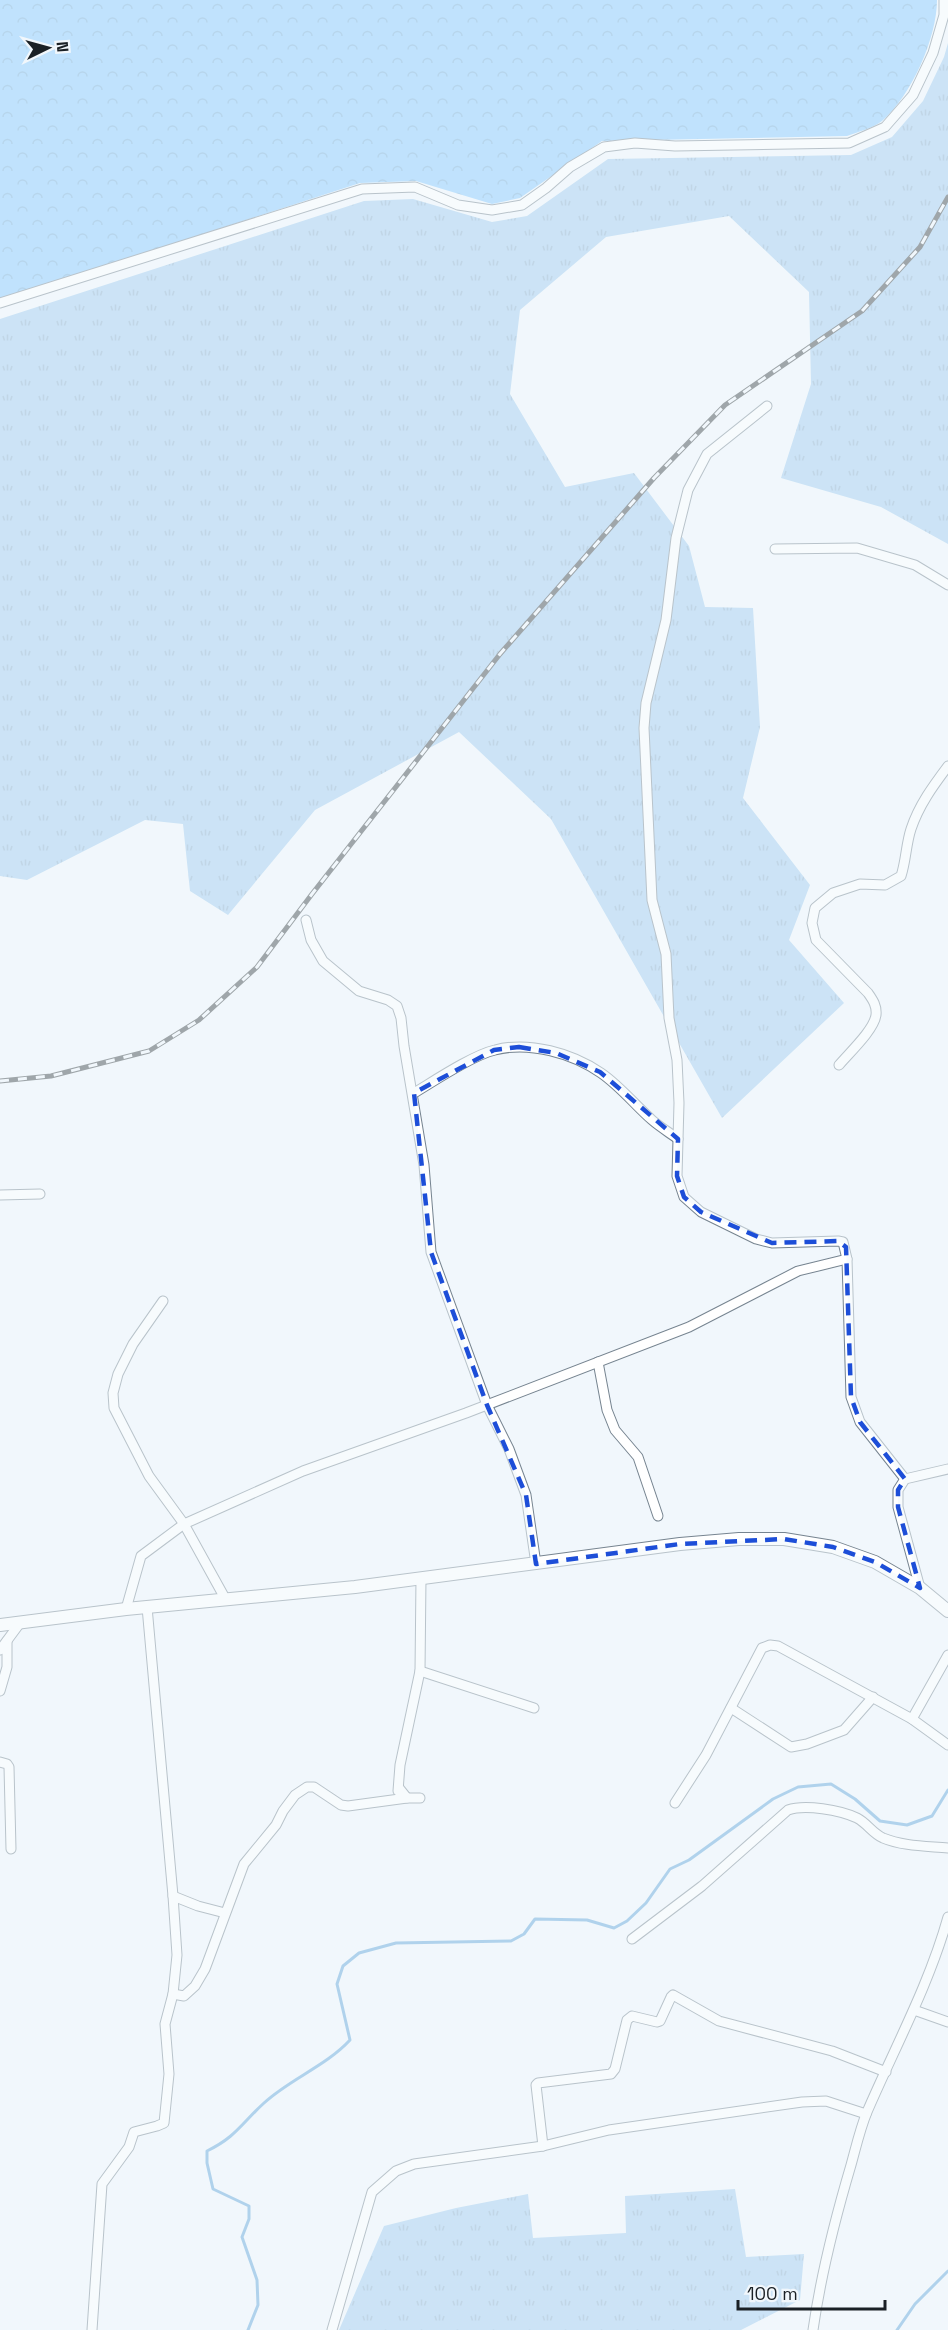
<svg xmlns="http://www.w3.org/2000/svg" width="948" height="2330" viewBox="0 0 948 2330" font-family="'Space Grotesk',sans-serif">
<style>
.grass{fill:url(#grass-tufts)}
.forest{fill:url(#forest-crowns)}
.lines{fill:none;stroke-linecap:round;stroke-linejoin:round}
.stream{stroke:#63a5da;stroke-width:3}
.minor-casing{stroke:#768490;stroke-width:11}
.tertiary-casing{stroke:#768490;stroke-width:14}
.minor{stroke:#fff;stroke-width:9}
.tertiary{stroke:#fff;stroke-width:12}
.rail-casing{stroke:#3d4348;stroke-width:5}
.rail{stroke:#f1f7fc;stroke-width:3;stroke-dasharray:9;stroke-linecap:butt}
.marked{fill:none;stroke:#1d4ed8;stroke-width:4.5;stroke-dasharray:12 8;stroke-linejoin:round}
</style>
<defs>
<pattern id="grass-tufts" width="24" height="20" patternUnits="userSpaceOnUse" patternTransform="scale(1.5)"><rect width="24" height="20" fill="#9fcaef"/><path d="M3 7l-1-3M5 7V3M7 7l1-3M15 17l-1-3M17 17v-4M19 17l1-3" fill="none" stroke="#88adcd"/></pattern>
<pattern id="forest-crowns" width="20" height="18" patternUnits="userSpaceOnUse" patternTransform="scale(1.5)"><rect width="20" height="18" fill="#85c8ff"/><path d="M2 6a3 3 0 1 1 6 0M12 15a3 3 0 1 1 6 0" fill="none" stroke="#72acda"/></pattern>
</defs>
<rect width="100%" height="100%" fill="#f1f7fc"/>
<g class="grass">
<path d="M 948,43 L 948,544 L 881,507 L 781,478 L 811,384 L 809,292 L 729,216 L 606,237 L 520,310 L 510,394 L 565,487 L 634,473 L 689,546 L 705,607 L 753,608 L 760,727 L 743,798 L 810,885 L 789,940 L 844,1003 L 722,1118 L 551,819 L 459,732 L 315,810 L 228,915 L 190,891 L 183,824 L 145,820 L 27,880 L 0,876 L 0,319 L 364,201 L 413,199 L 492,222 L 527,216 L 608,159 L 851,155 L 892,137 L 923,101 L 944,57 Z"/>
<path d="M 735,2189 L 746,2257 L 804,2254 L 800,2300 L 741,2330 L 339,2330 L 384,2226 L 456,2208 L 528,2194 L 533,2238 L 626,2233 L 625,2196 Z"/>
</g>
<path class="forest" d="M 0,0 L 937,0 C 937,38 911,96 882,121 C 873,128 858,132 847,136 L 602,141 L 520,198 L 492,204 L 416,181 L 360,183 L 0,300 Z"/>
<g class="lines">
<g class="stream">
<path d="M 248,2330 L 258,2305 L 257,2280 L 242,2237 L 249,2219 L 249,2206 L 213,2189 L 207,2163 L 207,2151 C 236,2137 242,2123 264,2103 C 290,2079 326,2066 350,2040 L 337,1984 L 343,1966 L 359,1953 L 396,1943 L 511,1941 L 524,1934 L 535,1919 L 587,1920 L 614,1928 L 627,1921 L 646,1903 L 670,1869 L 689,1860 L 773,1799 L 798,1787 L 831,1784 L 855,1799 L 880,1821 L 907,1825 L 932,1816 L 948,1790"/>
<path d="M 897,2330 L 915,2304 L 948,2271"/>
</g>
<g class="minor-casing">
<g id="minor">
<path d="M 0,303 L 362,189 L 415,187 L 458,205 L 492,210 L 522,205 L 546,188 L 570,167 L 604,147 L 635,143 L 675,146 L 849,143 L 885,127 L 913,95 L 933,53 L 944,15 L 944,0"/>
<path d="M 767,406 L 707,454 L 688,490 L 676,538 L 666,620 L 646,703 L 644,728 L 652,900 L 666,954 L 669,1018 L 677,1060 L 679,1103 L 677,1176 L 684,1197 L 701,1212 L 756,1239 L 772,1243 L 838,1241 L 843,1242 L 847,1259 L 851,1397 L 860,1422 L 905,1479"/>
<path d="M 775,549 L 857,548 L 915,565 L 948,585"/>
<path d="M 306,920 L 311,940 L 323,961 L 359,991 L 388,1000 L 397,1006 L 401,1018 L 404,1046 L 424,1165 L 431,1252 L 487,1405 L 509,1449 L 526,1495 L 536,1564"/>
<path d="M 839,1065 C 849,1053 874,1030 876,1015 C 877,1006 873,1000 868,993 L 816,940 L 812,923 L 815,908 L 833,893 L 860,884 L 885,885 L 901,876 C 906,861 906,844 911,829 C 919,805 933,786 948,766"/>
<path d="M 414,1093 C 434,1081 473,1055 495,1050 C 529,1041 572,1053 601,1073 C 620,1086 635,1105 652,1120 C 660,1127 670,1133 678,1139"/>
<path d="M 0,1195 L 40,1194"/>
<path d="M 163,1301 L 133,1344 L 118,1374 L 113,1393 L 114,1408 L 149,1476 L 184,1524 L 226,1600"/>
<path d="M 598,1362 L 607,1410 L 615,1430 L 638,1457 L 658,1516"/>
<path d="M 920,1588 L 898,1507 L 898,1490 L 905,1479 L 948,1469"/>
<path d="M 147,1607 L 173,1896 L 177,1955 L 173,1994"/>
<path d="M 126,1609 L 141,1556 L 184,1524 L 303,1471 L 466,1413 L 689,1327 L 798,1271 L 847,1259"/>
<path d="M 0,1650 L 20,1623"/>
<path d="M 420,1671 L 534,1708"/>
<path d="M 0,1691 L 7,1667 L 7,1641"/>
<path d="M 731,1708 L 791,1747 L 807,1744 L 844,1730 L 873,1697"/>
<path d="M 912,1719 L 948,1655"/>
<path d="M 0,1762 L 7,1764 L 9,1767 L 11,1849"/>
<path d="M 398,1791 L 400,1765 L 420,1671 L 421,1578"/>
<path d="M 407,1798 L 420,1798"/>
<path d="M 675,1803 L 706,1755 L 762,1648 L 770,1645 L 778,1646 L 912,1719 L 948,1745"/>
<path d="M 173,1896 L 198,1906 L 225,1913"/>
<path d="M 632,1939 L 702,1886 L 788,1810 C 805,1804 840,1810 857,1818 C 867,1823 872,1833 883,1838 C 902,1846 927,1846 948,1848"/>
<path d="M 914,2010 L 948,2022"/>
<path d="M 543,2146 L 536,2085 L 538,2083 L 611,2074 L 615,2069 L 627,2020 L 632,2016 L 657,2022 L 660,2021 L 671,1997 L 673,1995 L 719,2021 L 832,2051 L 886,2072"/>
<path d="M 92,2330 L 102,2184 L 129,2147 L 134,2132 L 157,2126 L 164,2123 L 169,2074 L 165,2024 L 173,1994 L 184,1996 L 195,1986 L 205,1969 L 244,1864 L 276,1825 L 283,1811 L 295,1795 L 307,1787 L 314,1787 L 341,1805 L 348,1806 L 407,1798 L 399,1788"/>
<path d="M 332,2330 L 372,2192 L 396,2171 L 414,2164 L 543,2146 L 609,2130 L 802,2102 L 826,2101 L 866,2114"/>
<path d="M 813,2330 C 821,2274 835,2219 851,2165 C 856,2147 860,2129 867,2112 C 895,2047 929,1985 948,1917"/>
</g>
</g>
<g class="tertiary-casing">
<path id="tertiary" d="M 0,1625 L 126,1609 L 355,1587 L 680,1544 L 739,1539 L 784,1539 L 833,1547 L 875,1562 L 920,1588 L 948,1611"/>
</g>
<use href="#minor" class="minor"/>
<use href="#tertiary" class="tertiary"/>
<g class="rail-casing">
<path id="rail" d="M 0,1081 L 51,1076 L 149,1051 L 199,1020 L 257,967 L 312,894 L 500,654 L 654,478 L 725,405 L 862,311 L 920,247 L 948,197"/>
</g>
<use href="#rail" class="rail"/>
</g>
<path d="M0 0H948V2330H0ZM 519,1047 L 556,1053 L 600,1072 L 678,1139 L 677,1176 L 684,1197 L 701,1212 L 772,1243 L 838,1241 L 846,1247 L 851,1397 L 860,1422 L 905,1479 L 898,1490 L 898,1507 L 920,1588 L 875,1562 L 833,1547 L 784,1539 L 680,1544 L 536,1564 L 526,1495 L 487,1405 L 431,1252 L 414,1093 L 494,1050 Z" fill="#f1f7fc" fill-opacity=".55" fill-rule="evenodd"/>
<path class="marked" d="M 519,1047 L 556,1053 L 600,1072 L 678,1139 L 677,1176 L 684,1197 L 701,1212 L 772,1243 L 838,1241 L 846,1247 L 851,1397 L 860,1422 L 905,1479 L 898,1490 L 898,1507 L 920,1588 L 875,1562 L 833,1547 L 784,1539 L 680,1544 L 536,1564 L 526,1495 L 487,1405 L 431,1252 L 414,1093 L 494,1050 Z"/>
<g transform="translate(48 48) rotate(85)" stroke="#f1f7fc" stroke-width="4.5" paint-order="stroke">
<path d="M0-4.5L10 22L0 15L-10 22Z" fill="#1a2025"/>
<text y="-9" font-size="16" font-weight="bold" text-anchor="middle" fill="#1a2025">N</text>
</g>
<path d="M738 2300v9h147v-9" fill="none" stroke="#1a2025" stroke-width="3"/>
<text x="747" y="2300" font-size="18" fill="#1a2025" stroke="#f1f7fc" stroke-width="4.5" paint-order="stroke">100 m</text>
</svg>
